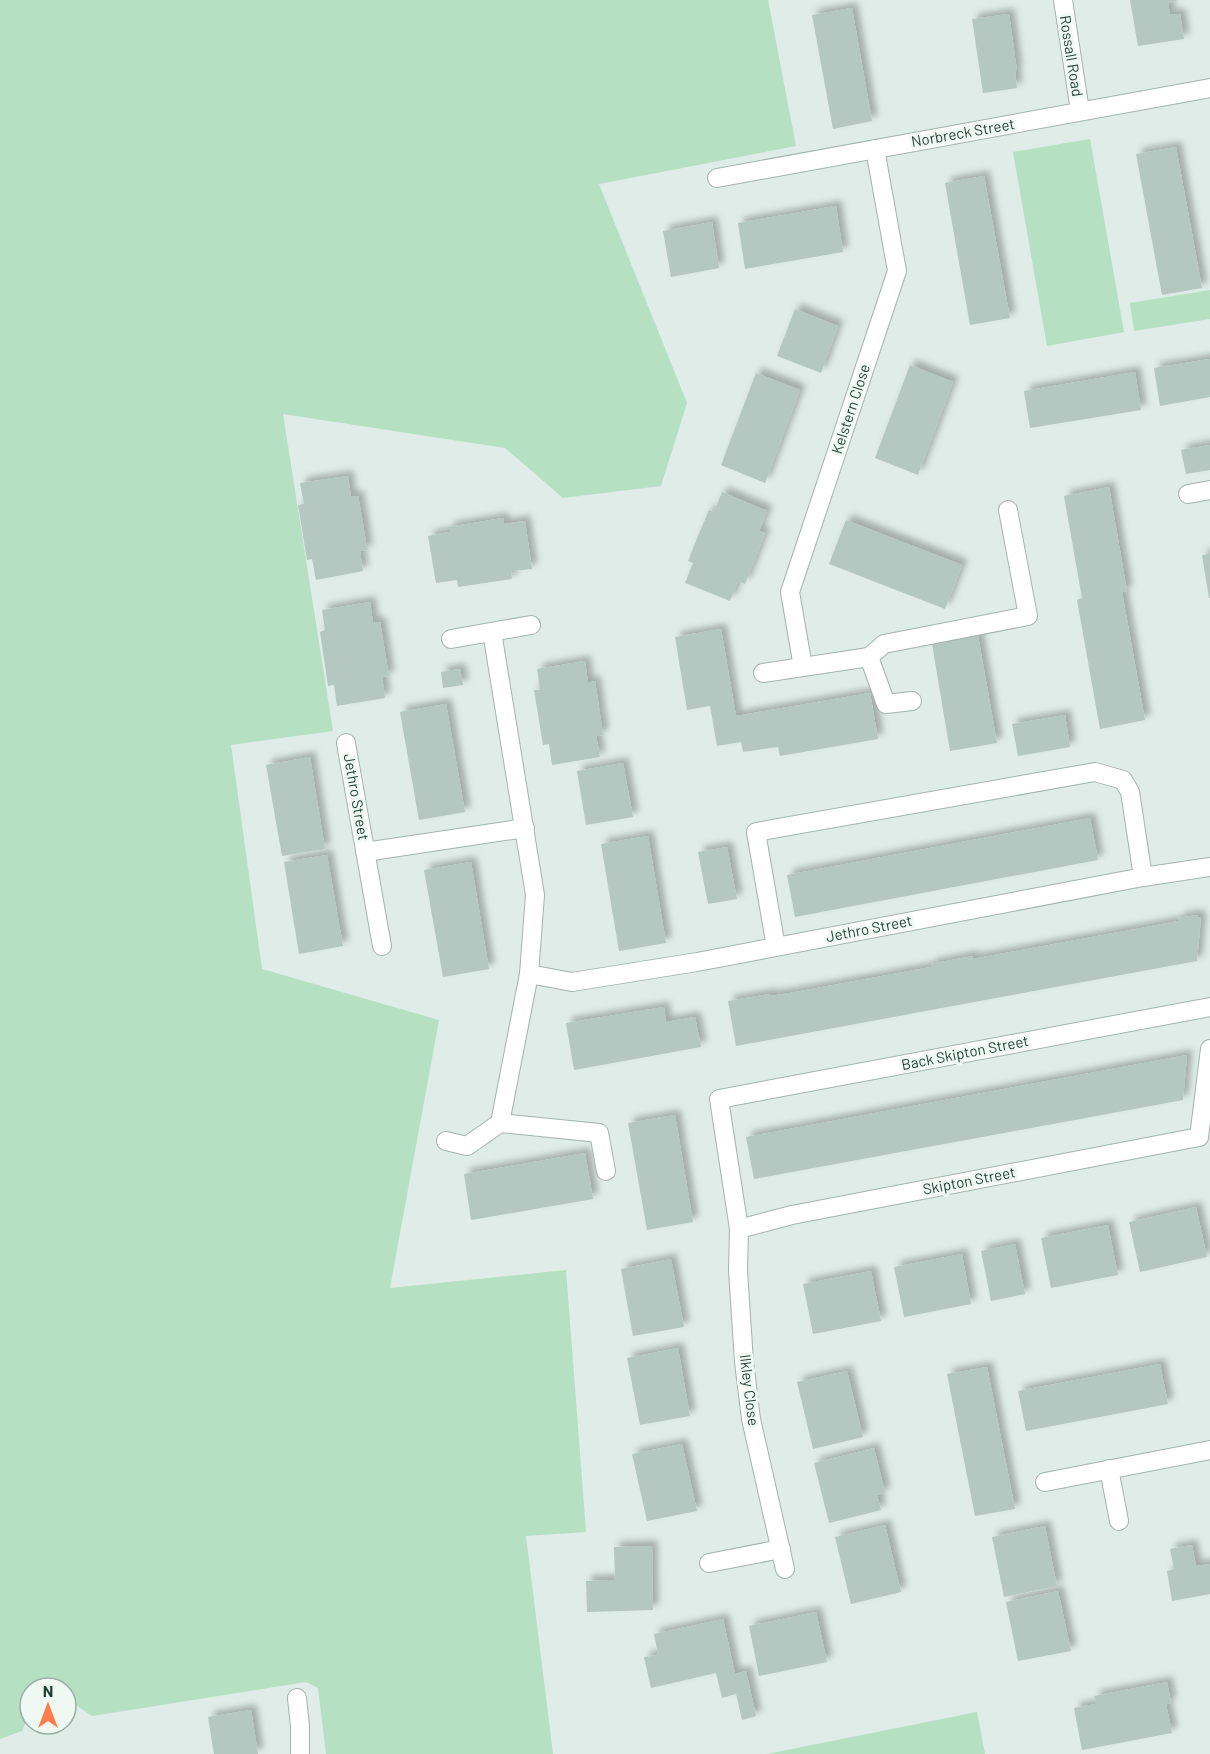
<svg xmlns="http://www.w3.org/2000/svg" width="1210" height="1754" viewBox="0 0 1210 1754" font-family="Barlow,sans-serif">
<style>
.green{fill:#b5e0c2}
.building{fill:#b4c7c0;filter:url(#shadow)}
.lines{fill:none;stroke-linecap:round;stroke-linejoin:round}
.minor-casing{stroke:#a1b4ae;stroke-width:20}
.minor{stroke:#fff;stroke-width:18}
.labels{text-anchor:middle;stroke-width:6;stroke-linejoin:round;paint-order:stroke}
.street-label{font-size:15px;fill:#1e3e36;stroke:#f0f8f4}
</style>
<defs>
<filter id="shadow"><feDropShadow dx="5.5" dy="-5.5" stdDeviation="3" flood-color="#0004"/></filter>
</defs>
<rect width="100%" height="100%" fill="#dfece7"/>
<g class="green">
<path d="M 0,0 L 768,0 L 796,146 L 599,184 L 687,403 L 661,486 L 563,498 L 505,448 L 283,414 L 333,731 L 231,745 L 262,969 L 439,1020 L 390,1288 L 566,1270 L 586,1532 L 526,1536 L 553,1754 L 326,1754 L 318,1688 L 306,1682 L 92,1716 L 66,1698 L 66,1688 L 30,1688 L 30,1695 L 27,1696 L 28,1716 L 22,1731 L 0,1739 Z"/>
<path d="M 1090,139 L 1124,332 L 1047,346 L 1013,152 Z"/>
<path d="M 1210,290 L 1210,319 L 1134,331 L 1130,303 Z"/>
<path d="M 977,1712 L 985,1754 L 767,1754 Z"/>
</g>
<g class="building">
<path d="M 1130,0 L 1178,0 L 1168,3 L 1170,15 L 1180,14 L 1184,39 L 1138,46 Z"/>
<path d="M 852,8 L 872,121 L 833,129 L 812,15 Z"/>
<path d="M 1009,14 L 1017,71 L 1015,71 L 1017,88 L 983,93 L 972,19 Z"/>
<path d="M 1176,147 L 1202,288 L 1162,295 L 1136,154 Z"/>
<path d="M 984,176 L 1010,318 L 970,325 L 945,183 Z"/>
<path d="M 836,206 L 843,252 L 745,269 L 738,223 Z"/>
<path d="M 712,222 L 719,268 L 671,277 L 663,231 Z"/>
<path d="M 795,309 L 838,326 L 821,373 L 777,356 Z"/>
<path d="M 1210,359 L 1210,397 L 1160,406 L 1154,368 Z"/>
<path d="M 910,365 L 953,382 L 918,475 L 875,458 Z"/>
<path d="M 1135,372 L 1141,410 L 1030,428 L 1024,391 Z"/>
<path d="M 756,373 L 800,390 L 765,483 L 721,465 Z"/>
<path d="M 1210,445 L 1210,470 L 1186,474 L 1181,450 Z"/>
<path d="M 348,476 L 351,497 L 358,496 L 363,523 L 367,550 L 360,551 L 363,571 L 316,580 L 312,559 L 307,560 L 298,505 L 304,504 L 300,483 Z"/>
<path d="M 1109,487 L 1127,591 L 1122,592 L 1145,720 L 1100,729 L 1077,600 L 1082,598 L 1064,496 Z"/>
<path d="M 722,492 L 767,511 L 759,531 L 765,533 L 745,584 L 738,581 L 730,601 L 685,583 L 693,563 L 688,561 L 698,536 L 709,510 L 714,512 Z"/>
<path d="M 503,518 L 504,524 L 525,521 L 532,569 L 511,571 L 512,579 L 458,587 L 457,580 L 436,583 L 428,536 L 449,532 L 449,527 Z"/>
<path d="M 846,520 L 962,565 L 945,609 L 829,564 Z"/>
<path d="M 1210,554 L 1210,598 L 1209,598 L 1202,555 Z"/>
<path d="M 370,602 L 373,623 L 380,622 L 389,676 L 382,677 L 385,698 L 337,706 L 334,685 L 328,686 L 320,632 L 325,630 L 322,610 Z"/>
<path d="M 721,629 L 736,716 L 870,693 L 878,739 L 780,756 L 778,747 L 743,752 L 741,742 L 717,746 L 710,706 L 687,710 L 675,637 Z"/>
<path d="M 978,636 L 997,743 L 950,751 L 932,644 Z"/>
<path d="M 585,661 L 588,683 L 595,681 L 603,735 L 596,736 L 600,757 L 552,765 L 549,744 L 543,745 L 534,690 L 540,690 L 537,669 Z"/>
<path d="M 460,669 L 463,685 L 443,688 L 441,672 Z"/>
<path d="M 446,704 L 465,812 L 419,820 L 400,712 Z"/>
<path d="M 1065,715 L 1070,747 L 1018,756 L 1012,724 Z"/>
<path d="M 310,757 L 325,849 L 282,856 L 266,765 Z"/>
<path d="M 623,763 L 633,817 L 586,825 L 577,771 Z"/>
<path d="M 1090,818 L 1098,860 L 795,917 L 787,875 Z"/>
<path d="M 648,836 L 666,943 L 619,951 L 601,844 Z"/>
<path d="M 727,847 L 737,899 L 708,904 L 698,852 Z"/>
<path d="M 327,855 L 343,946 L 299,954 L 284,862 Z"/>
<path d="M 471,862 L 489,969 L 443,977 L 424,870 Z"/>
<path d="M 1198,915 L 1198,918 L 1201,917 L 1197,961 L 736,1046 L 728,1001 L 770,994 L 770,996 L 790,993 L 931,967 L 931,964 L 973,956 L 973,959 L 994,955 L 1179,921 L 1178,918 Z"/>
<path d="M 664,1007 L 666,1022 L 695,1017 L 701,1047 L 574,1070 L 566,1023 Z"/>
<path d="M 1187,1055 L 1183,1100 L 754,1179 L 746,1137 Z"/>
<path d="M 675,1115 L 693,1222 L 647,1230 L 628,1123 Z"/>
<path d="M 585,1153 L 593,1199 L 471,1220 L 464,1174 Z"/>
<path d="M 1196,1207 L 1207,1257 L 1140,1272 L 1129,1222 Z"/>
<path d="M 1108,1225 L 1118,1275 L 1051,1288 L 1041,1238 Z"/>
<path d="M 1015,1244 L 1025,1294 L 991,1301 L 981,1251 Z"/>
<path d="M 962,1254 L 971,1304 L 904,1317 L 894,1267 Z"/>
<path d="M 671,1259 L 684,1327 L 633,1336 L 621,1269 Z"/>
<path d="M 871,1271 L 881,1321 L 813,1334 L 803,1284 Z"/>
<path d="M 678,1348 L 690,1416 L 640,1425 L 627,1358 Z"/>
<path d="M 1160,1364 L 1168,1404 L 1026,1431 L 1018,1391 Z"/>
<path d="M 987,1367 L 1015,1509 L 975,1516 L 947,1374 Z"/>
<path d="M 847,1371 L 863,1437 L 813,1449 L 797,1382 Z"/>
<path d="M 682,1444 L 697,1511 L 647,1521 L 632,1454 Z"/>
<path d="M 874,1448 L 885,1493 L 877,1495 L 881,1510 L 829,1523 L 814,1463 Z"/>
<path d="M 885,1525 L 901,1592 L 851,1604 L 835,1537 Z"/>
<path d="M 1045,1526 L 1057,1586 L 1004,1597 L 992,1537 Z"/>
<path d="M 1192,1545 L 1196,1566 L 1210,1564 L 1210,1594 L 1172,1601 L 1167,1571 L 1174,1569 L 1170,1549 Z"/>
<path d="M 652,1546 L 653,1610 L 587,1612 L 586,1581 L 615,1580 L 614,1547 Z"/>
<path d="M 1058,1591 L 1071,1651 L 1018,1661 L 1006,1602 Z"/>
<path d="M 816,1612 L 827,1662 L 759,1676 L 749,1626 Z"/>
<path d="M 723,1619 L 735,1674 L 746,1671 L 756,1716 L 742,1720 L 736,1694 L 722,1698 L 716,1673 L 651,1688 L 644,1657 L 658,1655 L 654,1634 Z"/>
<path d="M 1167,1682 L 1171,1703 L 1166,1704 L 1172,1733 L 1082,1750 L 1074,1708 L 1096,1704 L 1094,1696 Z"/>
<path d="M 251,1710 L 258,1754 L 214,1754 L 208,1717 Z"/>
</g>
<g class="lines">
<g class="minor-casing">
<g id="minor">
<path d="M 1063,0 L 1080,111"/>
<path d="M 717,178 L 1210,88"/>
<path d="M 1188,494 L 1210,490"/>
<path d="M 492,632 L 535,895 L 529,974 L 500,1123 L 599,1133 L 606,1171"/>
<path d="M 451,639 L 531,625"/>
<path d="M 869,657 L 884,644 L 1028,616 L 1008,510"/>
<path d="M 869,657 L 886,704 L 912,701"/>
<path d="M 803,667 L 790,592 L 897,271 L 875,149"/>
<path d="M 763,673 L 869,657"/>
<path d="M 346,743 L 382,946"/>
<path d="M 365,852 L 525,828"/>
<path d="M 776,947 L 756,832 L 1095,772 L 1123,780 L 1130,792 L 1143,877"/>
<path d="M 529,974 L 572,982 L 697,962 L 1143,877 L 1210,867"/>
<path d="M 1199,1137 L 1210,1049"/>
<path d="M 446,1141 L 467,1146 L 500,1123"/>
<path d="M 739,1229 L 792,1215 L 1199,1137"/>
<path d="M 1109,1469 L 1119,1521"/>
<path d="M 1045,1482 L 1210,1450"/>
<path d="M 709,1563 L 781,1549"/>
<path d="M 785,1569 L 751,1419 L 744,1362 L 738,1270 L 739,1229 L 719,1099 L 1210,1007"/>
<path d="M 297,1698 L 300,1726 L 300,1754"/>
</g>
</g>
<use href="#minor" class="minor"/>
</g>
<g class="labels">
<g class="street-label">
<text transform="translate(1071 56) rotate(81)" y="5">Rossall Road</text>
<text transform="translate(963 133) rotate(-10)" y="5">Norbreck Street</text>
<text transform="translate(851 409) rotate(-72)" y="5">Kelstern Close</text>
<text transform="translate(356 797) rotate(80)" y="5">Jethro Street</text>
<text transform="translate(869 929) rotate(-11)" y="5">Jethro Street</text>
<text transform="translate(965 1053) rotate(-11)" y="5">Back Skipton Street</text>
<text transform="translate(969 1181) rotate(-11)" y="5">Skipton Street</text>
<text transform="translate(749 1390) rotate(83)" y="5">Ilkley Close</text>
</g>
</g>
<g transform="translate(48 1706)"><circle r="28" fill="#f0f8f4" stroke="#9caea8" stroke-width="1.5"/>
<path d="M0-4.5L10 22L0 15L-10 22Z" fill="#ff7d4a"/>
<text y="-9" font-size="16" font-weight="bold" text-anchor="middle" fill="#1e3e36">N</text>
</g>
</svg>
